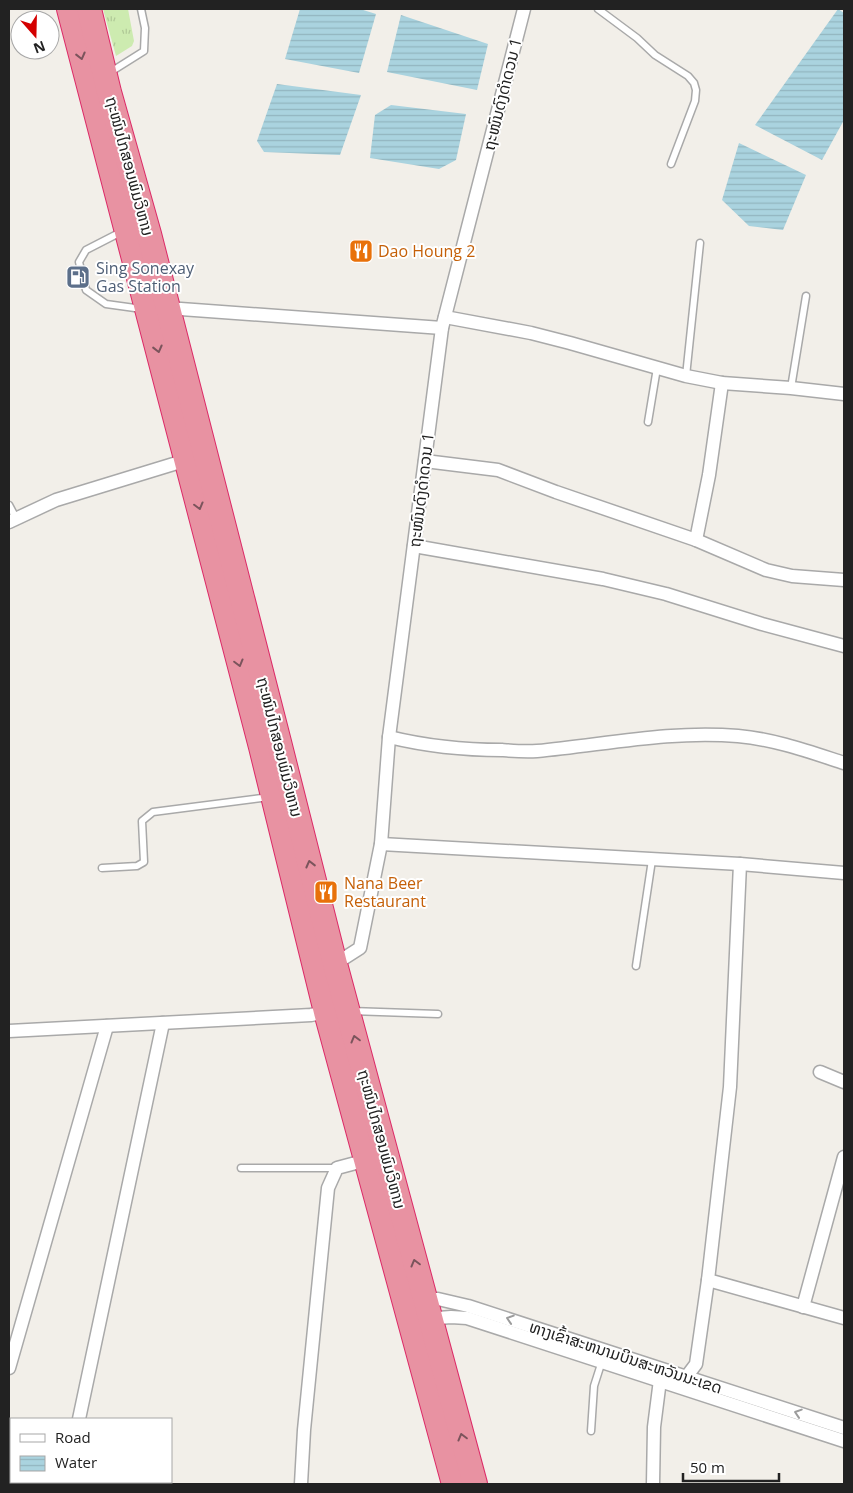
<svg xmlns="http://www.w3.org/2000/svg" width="853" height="1493" viewBox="0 0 853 1493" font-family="'Open Sans','Noto Sans Lao',sans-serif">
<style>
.grass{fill:url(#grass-tufts)}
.water{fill:url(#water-rules)}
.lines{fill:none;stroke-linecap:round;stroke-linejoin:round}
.lane-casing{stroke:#a9a9a9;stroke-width:9}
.street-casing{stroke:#a9a9a9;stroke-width:15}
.highway-casing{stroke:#dc2a67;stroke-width:26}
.lane{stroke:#fff;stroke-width:6}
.street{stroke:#fff;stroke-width:12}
.highway{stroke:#e892a2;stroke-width:24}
.oneway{stroke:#7b545c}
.oneway2{stroke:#9c9c9c}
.labels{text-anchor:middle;stroke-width:4;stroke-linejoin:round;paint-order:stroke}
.street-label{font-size:16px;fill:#222;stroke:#fff}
.food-label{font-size:16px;fill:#c56008;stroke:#fff;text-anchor:start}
.service-label{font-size:16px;fill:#4e5e75;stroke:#fff;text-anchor:start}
</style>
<defs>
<pattern id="grass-tufts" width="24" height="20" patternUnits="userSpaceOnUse" patternTransform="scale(1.25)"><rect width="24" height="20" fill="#cdebb0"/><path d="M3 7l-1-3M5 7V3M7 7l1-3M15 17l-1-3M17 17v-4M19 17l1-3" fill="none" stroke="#b0c997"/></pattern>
<pattern id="water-rules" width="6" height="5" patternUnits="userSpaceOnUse" patternTransform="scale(1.25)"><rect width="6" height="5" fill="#aad3df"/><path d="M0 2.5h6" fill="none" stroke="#92b5bf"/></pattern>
</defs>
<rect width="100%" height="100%" fill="#f2efe9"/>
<path class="grass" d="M 103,9 L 128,9 L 134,41 L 132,46 L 116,56 Z"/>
<g class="water">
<path d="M 300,9 L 360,9 L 376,14 L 359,73 L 285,59 Z"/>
<path d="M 838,9 L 844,13 L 844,120 L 822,160 L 755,125 Z"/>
<path d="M 401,15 L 488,44 L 477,90 L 387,72 Z"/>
<path d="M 277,84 L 361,95 L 340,155 L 264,152 L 257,141 Z"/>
<path d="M 391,105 L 466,114 L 456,160 L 439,169 L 370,158 L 375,115 Z"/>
<path d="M 739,143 L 806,175 L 783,230 L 749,226 L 722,200 Z"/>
</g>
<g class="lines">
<g class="lane-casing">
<g id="lane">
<path d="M 598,9 L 637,38 L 655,55 L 688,76 L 694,83 L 696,90 L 695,101 L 671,164"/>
<path d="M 109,73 L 144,51 L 145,28 L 141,9"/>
<path d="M 123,231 L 86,250 L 79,262 L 86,290 L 106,304 L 142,309"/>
<path d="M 686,376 L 700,243"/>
<path d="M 791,388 L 806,296"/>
<path d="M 648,422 L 657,368"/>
<path d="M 9,505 L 16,518"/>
<path d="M 102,868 L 137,866 L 144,862 L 142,821 L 153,812 L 269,797"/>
<path d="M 636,966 L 652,860"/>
<path d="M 351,1011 L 438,1014"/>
<path d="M 241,1168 L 337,1168"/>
<path d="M 591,1431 L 594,1386 L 602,1361"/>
</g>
</g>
<g class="street-casing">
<g id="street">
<path d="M 167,308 L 442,328"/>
<path d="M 445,317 L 531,333 L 570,343 L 686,376 L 722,383 L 791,388 L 844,394"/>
<path d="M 425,461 L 498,470 L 556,492 L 696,540 L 766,570 L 792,576 L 844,580"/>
<path d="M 9,522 L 56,500 L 190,459"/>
<path d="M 696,540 L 709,475 L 722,383"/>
<path d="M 414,546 L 603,579 L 666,594 L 762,624 L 844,646"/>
<path d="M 389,737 C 426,746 464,750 502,750 C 514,751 525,752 537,751 C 603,745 670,730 738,736 C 774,739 810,752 844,763"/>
<path d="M 381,844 L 740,864 L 844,873"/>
<path d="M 740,864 L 730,1087 L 708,1280 L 844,1318"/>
<path d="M 335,964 L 360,948 L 381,844 L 389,737 L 442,328 L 524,9"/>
<path d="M 9,1031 L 311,1015 L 326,1012"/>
<path d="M 820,1072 L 844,1082"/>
<path d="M 422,1299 L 438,1299 L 468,1306 L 844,1428"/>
<path d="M 803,1307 L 844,1157"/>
<path d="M 426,1319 L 451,1317 L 467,1318 L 844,1441"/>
<path d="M 9,1368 L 107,1026"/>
<path d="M 687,1376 L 696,1364 L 708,1280"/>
<path d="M 79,1419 L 163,1023"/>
<path d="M 65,1484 L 65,1482"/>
<path d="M 301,1484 L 304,1430 L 328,1188 L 337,1168 L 367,1160"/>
<path d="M 653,1484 L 654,1427 L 660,1380"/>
</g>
</g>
<g class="highway-casing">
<g id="highway">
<path d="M 69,9 L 261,747 L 326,1012 L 454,1484"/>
<path d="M 89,9 L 109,92 L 149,234 L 279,742 L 335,964 L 475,1484"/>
</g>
</g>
<use href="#lane" class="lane"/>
<use href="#street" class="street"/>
<use href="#highway" class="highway"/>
</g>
<defs><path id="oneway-chevron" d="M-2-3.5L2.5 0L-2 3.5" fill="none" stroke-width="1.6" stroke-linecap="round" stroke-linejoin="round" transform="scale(1.25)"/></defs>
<g class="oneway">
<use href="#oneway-chevron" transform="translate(81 56) rotate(76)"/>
<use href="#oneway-chevron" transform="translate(158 349) rotate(76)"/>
<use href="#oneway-chevron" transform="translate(199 506) rotate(75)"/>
<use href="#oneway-chevron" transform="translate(239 663) rotate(75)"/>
<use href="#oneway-chevron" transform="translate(310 864) rotate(-104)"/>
<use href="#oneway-chevron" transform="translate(355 1039) rotate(-105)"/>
<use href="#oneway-chevron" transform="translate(415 1263) rotate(-105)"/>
<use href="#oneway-chevron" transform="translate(462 1437) rotate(-105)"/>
</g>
<g class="oneway2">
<use href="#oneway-chevron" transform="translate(510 1319) rotate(-162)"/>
<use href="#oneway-chevron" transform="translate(798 1413) rotate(-162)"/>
</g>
<defs>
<g id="restaurant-square" transform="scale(1.25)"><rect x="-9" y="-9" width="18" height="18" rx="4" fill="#e8710a" stroke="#fff"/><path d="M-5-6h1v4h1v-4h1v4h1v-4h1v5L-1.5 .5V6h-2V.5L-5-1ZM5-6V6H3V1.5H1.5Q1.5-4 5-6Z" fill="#fff"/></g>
<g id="fuel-square" transform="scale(1.25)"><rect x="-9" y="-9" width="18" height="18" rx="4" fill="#5c6f8a" stroke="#fff"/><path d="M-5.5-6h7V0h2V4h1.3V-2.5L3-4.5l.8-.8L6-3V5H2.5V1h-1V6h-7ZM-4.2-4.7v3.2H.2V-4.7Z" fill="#fff"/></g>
</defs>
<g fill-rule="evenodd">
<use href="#restaurant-square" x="361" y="251"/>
<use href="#fuel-square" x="78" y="277"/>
<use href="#restaurant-square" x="326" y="892"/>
</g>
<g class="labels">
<g class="street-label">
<text transform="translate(502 94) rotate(-76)" y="6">ຖະໜົນດົງດຳດວນ 1</text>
<text transform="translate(130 166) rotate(75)" y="6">ຖະໜົນໄກສອນພົມວິຫານ</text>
<text transform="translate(421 490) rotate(-83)" y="6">ຖະໜົນດົງດຳດວນ 1</text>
<text transform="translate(280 747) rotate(76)" y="6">ຖະໜົນໄກສອນພົມວິຫານ</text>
<text transform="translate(382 1139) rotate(75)" y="6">ຖະໜົນໄກສອນພົມວິຫານ</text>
<text transform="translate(626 1357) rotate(18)" y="6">ທາງເຂົ້າສະຫນາມບິນສະຫວັນນະເຂດ</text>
</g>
<g class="food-label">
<text x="378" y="257">Dao Houng 2</text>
<text x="344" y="889">Nana Beer<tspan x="344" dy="18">Restaurant</tspan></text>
</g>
<g class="service-label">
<text x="96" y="274">Sing Sonexay<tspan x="96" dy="18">Gas Station</tspan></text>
</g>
</g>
<rect width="853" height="1493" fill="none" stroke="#222222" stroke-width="20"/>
<rect x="10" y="1418" width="162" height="65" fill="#ffffff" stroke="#a7a7a7"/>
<rect x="20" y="1434" width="25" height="8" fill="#ffffff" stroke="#a7a7a7"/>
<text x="55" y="1443" font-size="15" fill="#222222">Road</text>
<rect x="20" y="1456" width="25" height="15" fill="url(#water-rules)" stroke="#a7a7a7"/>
<text x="55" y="1468" font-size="15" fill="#222222">Water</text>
<g transform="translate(35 35) rotate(160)"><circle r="24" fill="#ffffff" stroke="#a7a7a7"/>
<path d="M0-4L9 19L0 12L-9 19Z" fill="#d40000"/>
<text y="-8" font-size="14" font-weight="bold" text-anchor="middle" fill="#222222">N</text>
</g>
<path d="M683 1473v8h96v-8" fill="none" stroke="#222222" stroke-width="2.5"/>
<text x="690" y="1473" font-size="15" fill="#222222" stroke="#ffffff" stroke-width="4" paint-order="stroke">50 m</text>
</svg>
